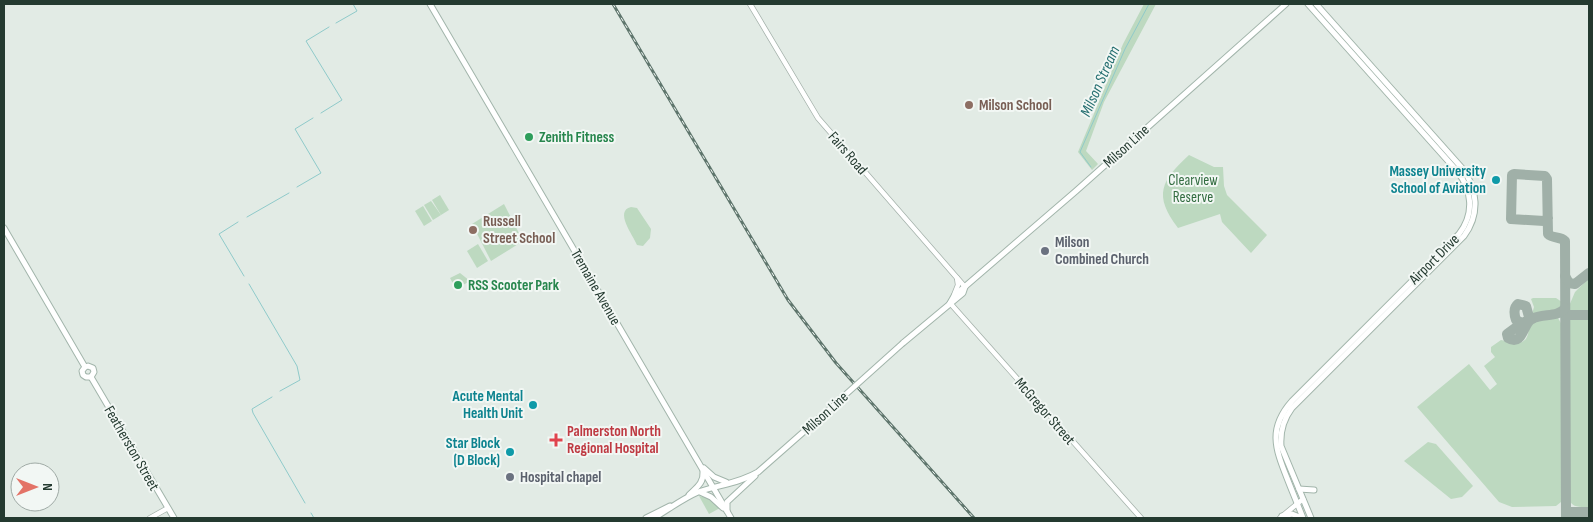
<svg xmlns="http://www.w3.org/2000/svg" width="1593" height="522" viewBox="0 0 1593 522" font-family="'Sofia Sans Condensed',sans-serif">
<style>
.green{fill:#bdd9c0}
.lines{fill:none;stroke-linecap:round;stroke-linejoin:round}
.stream{stroke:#8fcaca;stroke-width:1}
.taxiway{stroke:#a0b0a8;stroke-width:10}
.tertiary-casing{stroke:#a5b2ab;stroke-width:6}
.secondary-casing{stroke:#a2b5ab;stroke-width:7}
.tertiary{stroke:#fff;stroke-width:4.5}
.secondary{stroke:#fff;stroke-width:5}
.rail-casing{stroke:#5e756c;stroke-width:3}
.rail{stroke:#f2f7f4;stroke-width:1;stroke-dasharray:4;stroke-linecap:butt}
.secondary-bridge-casing{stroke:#a2b5ab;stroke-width:7;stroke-linecap:butt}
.secondary-bridge{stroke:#fff;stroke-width:5}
.education-dot{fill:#8d6e63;stroke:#f2f7f4;stroke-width:2}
.leisure-dot{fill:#2e9e5b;stroke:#f2f7f4;stroke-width:2}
.culture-dot{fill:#0f9aa8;stroke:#f2f7f4;stroke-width:2}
.worship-dot{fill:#6b7280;stroke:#f2f7f4;stroke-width:2}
.health-dot{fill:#e0444e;stroke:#f2f7f4;stroke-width:2}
.labels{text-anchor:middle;stroke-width:4;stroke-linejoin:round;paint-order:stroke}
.education-label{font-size:15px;font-weight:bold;fill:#785e54;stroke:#f2f7f4;text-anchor:start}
.leisure-label{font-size:15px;font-weight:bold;fill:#27864d;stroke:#f2f7f4;text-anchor:start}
.street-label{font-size:15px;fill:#243a30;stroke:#f2f7f4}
.culture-label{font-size:15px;font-weight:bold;fill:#0d838f;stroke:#f2f7f4;text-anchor:end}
.park-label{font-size:15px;fill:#326c40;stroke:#f2f7f4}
.worship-label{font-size:15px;font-weight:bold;fill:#5b616d;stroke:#f2f7f4;text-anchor:start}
.health-label{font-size:15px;font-weight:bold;fill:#be3a42;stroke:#f2f7f4;text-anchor:start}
.water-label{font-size:16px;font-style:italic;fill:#246e6f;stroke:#f2f7f4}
</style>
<rect width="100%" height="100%" fill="#e2ebe5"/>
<g class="green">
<path d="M 1144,4 L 1156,4 L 1104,102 L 1086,151 L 1098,164 L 1092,170 L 1078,152 L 1123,44 Z"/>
<path d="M 1189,155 L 1214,167 L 1223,167 L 1224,186 L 1227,195 L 1267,235 L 1251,253 L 1222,222 L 1220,214 L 1178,228 C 1153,195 1161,181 1189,155 Z"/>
<path d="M 440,195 L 449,210 L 441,215 L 432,200 Z"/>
<path d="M 431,201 L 441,215 L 433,220 L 424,205 Z"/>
<path d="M 504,204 L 523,241 L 491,261 L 472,224 Z"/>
<path d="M 423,206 L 432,221 L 424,226 L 415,211 Z"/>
<path d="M 631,207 L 637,208 L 651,229 L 650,238 L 643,246 L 637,245 C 633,235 614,211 631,207 Z"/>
<path d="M 478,244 L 488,261 L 477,268 L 467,251 Z"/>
<path d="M 460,273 L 470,281 L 456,289 L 450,278 Z"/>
<path d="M 1589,278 L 1589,507 C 1580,507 1571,508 1569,498 L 1569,306 L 1575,292 Z"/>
<path d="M 1533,298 L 1556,298 L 1562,302 L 1562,306 L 1558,311 L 1535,315 L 1532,314 L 1534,307 L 1531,299 Z"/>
<path d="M 1550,316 L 1558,318 L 1562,325 L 1563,498 L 1561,498 L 1561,502 L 1556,506 L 1512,507 L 1499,502 L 1417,407 L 1469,364 L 1490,390 L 1497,384 L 1484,366 L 1495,357 L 1491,352 L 1491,347 L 1501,340 C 1512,342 1524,348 1528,334 C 1529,329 1529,326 1531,322 Z"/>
<path d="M 1428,442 L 1436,444 L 1473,486 L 1462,497 L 1451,499 L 1404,461 Z"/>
<path d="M 699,496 L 708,498 L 720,508 L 709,514 Z"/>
</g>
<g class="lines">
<g class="stream">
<path d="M 336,23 L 357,11 L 353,4"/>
<path d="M 321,113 L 342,100 L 306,41 L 329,27"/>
<path d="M 1091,167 L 1080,152 L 1125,49 L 1149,4"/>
<path d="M 297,187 L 321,173 L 295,129 L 313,118"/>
<path d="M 247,217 L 289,193"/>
<path d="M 238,222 L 219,234 L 244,276"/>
<path d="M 249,284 L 297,366 L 300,380 L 280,391"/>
<path d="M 272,397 L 252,409 L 253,413 L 305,503"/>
<path d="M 311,513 L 314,518"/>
</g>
<g class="taxiway">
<path d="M 1548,218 L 1544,221 L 1511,219 L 1512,175 L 1514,174 L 1545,176 L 1547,179 L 1548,234 C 1553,239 1560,236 1565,241 L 1566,518"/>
<path d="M 1565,276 L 1569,283 L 1575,284 L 1589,273"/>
<path d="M 1518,304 L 1526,306 L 1529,317 L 1533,318 L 1522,323 L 1516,320 C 1514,314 1513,308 1518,304 Z"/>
<path d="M 1565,315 L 1589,315"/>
<path d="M 1522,323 L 1507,334 L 1508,338 C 1523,347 1523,323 1532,319 C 1543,313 1558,318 1565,308"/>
<path d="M 1566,512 L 1589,512"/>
</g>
<g class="tertiary-casing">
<g id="tertiary">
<path d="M 750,4 L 818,118 L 965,287"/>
<path d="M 954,295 L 958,285 L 957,278"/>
<path d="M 950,303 L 1141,518"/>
<path d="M 150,518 L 168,508"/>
<path d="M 1280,518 L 1303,499"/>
</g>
</g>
<g class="secondary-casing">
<g id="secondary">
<path d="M 430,4 L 731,518"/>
<path d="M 4,228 L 85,367"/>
<path d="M 950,303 L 954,296 L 1076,191 L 1286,4"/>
<path d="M 903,343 L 963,293 L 965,287"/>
<path d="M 85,367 L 88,366 L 93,368 L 94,372 L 91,377"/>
<path d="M 85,367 L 82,371 L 83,375 L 86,377 L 91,377"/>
<path d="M 91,377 L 174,518"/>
<path d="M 704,468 L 714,477 L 726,482"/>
<path d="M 1299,489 L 1314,490"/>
<path d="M 700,492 L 711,497 L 723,508"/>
<path d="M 689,495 C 696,488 704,483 703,472"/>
<path d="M 727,511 L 727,502 L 755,476"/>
<path d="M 1282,516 L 1292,514 L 1302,518"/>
<path d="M 646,518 L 670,506"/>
<path d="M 654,518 C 669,509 682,499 698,492 C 718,485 740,483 758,472 L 825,413"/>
<path d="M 1303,518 C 1298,505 1292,491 1287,478 C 1275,448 1268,428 1292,401 L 1459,234 C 1475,213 1472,190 1457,171 L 1308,4"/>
<path d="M 1311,518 L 1281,446 C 1280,432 1283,420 1292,408 L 1464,236 C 1480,214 1478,189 1462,168 L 1316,4"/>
</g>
</g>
<use href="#tertiary" class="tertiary"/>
<use href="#secondary" class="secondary"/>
<g class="rail-casing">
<path id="rail" d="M 613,4 L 788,300 L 836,363 L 974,518"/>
</g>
<use href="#rail" class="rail"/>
<g class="secondary-bridge-casing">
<path id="secondary-bridge" d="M 825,413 L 903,343"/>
</g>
<use href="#secondary-bridge" class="secondary-bridge"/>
</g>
<g class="education-dot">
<circle cx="969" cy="105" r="5"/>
<circle cx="473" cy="230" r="5"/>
</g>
<g class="leisure-dot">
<circle cx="529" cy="137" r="5"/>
<circle cx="458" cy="285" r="5"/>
</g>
<g class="culture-dot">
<circle cx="1496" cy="180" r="5"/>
<circle cx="533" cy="405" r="5"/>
<circle cx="510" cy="452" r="5"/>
</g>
<g class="worship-dot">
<circle cx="1045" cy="251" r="5"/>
<circle cx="510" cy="477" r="5"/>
</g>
<path class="health-dot" d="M553.5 432.5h5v5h5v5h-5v5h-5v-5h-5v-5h5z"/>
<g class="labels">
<g class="education-label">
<text x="979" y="110">Milson School</text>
<text x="483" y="226">Russell<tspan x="483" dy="17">Street School</tspan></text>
</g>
<g class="leisure-label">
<text x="539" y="142">Zenith Fitness</text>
<text x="468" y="290">RSS Scooter Park</text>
</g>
<g class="street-label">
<text transform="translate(1126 146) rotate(-42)" y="5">Milson Line</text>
<text transform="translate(848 153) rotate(49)" y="5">Fairs Road</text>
<text transform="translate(1434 259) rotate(-45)" y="5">Airport Drive</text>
<text transform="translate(596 287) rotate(60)" y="5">Tremaine Avenue</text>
<text transform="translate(1045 411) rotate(49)" y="5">McGregor Street</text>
<text transform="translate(825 413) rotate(-42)" y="5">Milson Line</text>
<text transform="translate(132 448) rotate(60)" y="5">Featherston Street</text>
</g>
<g class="culture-label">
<text x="1486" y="176">Massey University<tspan x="1486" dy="17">School of Aviation</tspan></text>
<text x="523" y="401">Acute Mental<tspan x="523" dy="17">Health Unit</tspan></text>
<text x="500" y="448">Star Block<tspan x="500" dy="17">(D Block)</tspan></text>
</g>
<g class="park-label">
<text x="1193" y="185">Clearview<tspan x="1193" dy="17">Reserve</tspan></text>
</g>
<g class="worship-label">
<text x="1055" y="247">Milson<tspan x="1055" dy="17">Combined Church</tspan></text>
<text x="520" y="482">Hospital chapel</text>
</g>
<g class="health-label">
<text x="567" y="436">Palmerston North<tspan x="567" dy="17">Regional Hospital</tspan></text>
</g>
<g class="water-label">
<text transform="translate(1099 81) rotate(-66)" y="6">Milson Stream</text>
</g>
</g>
<rect width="1593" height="522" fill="none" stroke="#243a30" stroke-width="10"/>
<g transform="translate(35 487) rotate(90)"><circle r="24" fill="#f2f7f4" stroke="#a0aba6"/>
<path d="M0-4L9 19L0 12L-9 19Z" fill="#e37367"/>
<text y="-8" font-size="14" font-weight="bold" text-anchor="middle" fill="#243a30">N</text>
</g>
</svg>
